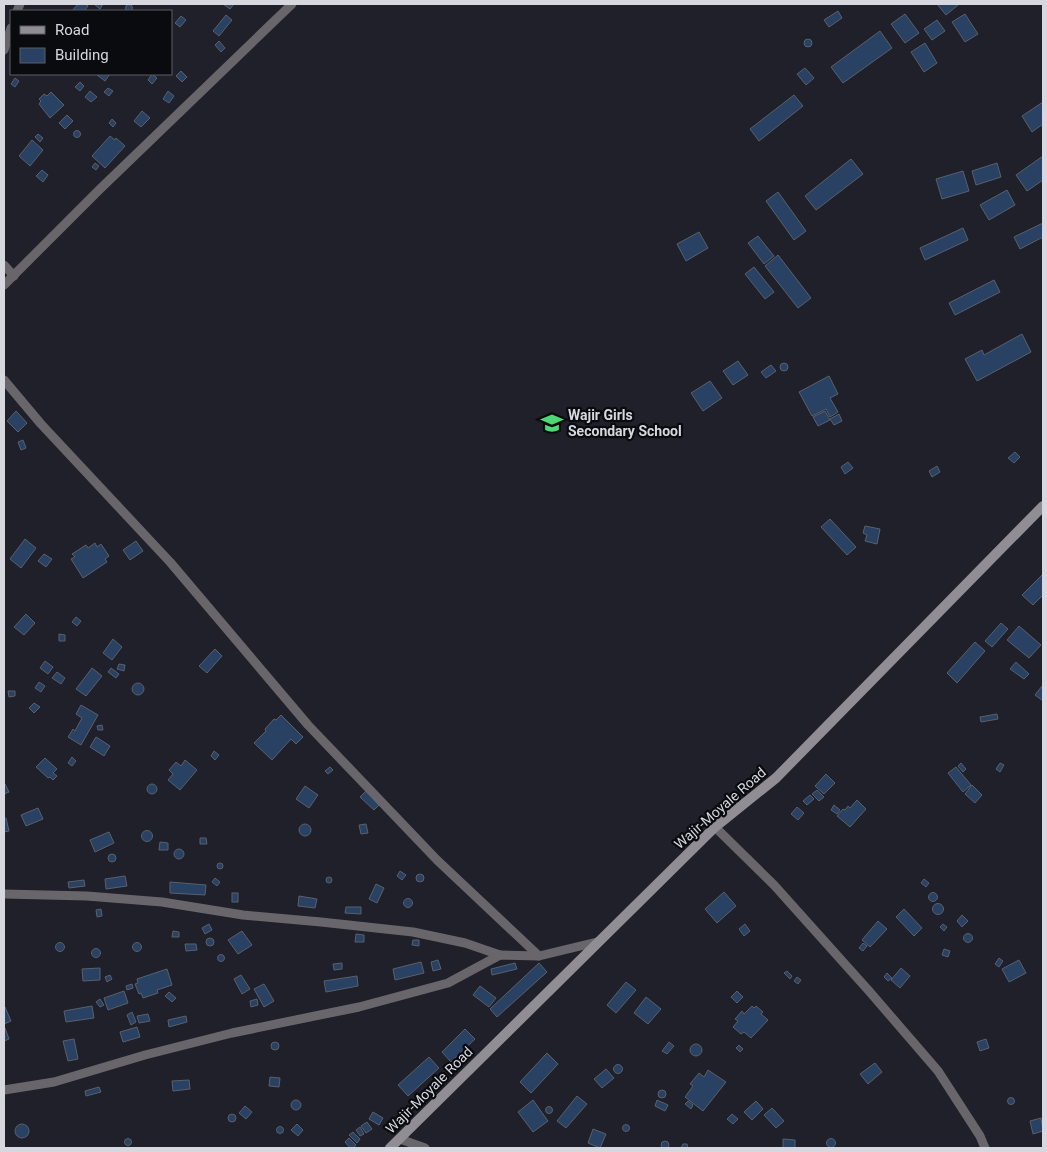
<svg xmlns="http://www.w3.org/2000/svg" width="1047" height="1152" viewBox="0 0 1047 1152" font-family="Roboto,sans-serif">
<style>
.building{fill:#294162;stroke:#59606b}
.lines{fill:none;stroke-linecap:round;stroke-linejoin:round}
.street{stroke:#69666b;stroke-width:9}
.secondary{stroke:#918d95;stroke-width:10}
.labels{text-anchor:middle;stroke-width:4.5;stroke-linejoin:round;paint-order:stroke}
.poi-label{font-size:14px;font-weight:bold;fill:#d7d8df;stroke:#0a0b0f;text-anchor:start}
.street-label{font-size:14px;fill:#d7d8df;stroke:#0a0b0f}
</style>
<rect width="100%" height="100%" fill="#20202a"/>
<g class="building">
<path d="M 78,4 L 85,4 L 88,6 L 84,11 L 72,11 Z"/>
<path d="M 94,4 L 103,4 L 100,9 Z"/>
<path d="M 223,4 L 234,4 L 230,9 Z"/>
<path d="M 937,4 L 957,4 L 958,5 L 946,15 Z"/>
<circle cx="129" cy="8" r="3.5"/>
<path d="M 838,11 L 842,18 L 829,27 L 824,20 Z"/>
<path d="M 905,14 L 919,33 L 905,43 L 891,24 Z"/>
<path d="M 965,14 L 978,34 L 965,42 L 952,22 Z"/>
<path d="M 226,15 L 232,20 L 219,36 L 213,31 Z"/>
<path d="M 181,16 L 186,20 L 180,27 L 175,23 Z"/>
<path d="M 937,20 L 945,31 L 932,40 L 924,29 Z"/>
<path d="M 880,31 L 892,48 L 843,83 L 831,67 Z"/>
<circle cx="808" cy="43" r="4"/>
<path d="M 219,41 L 225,48 L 221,52 L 215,45 Z"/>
<path d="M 925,43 L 937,63 L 924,72 L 911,52 Z"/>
<path d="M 805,68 L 814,78 L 806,85 L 797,74 Z"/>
<path d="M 181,71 L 187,77 L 182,82 L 176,76 Z"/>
<path d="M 98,74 L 110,74 L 105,81 L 97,75 Z"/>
<path d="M 152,74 L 157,78 L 152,84 L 148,80 Z"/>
<path d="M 15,78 L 19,81 L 15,87 L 11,84 Z"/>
<path d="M 80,82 L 84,86 L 80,91 L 75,87 Z"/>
<path d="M 108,88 L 113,91 L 109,96 L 104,92 Z"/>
<path d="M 90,91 L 97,97 L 91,102 L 85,97 Z"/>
<path d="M 168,91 L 174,96 L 169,103 L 163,99 Z"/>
<path d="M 51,92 L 64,105 L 50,118 L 39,104 L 41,101 L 39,99 L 44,94 L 47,96 Z"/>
<path d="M 794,95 L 803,106 L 759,141 L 750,129 Z"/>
<path d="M 1043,102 L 1043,124 L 1032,132 L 1022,116 Z"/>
<path d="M 142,111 L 150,118 L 141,127 L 134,121 Z"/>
<path d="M 67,115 L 73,121 L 65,129 L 59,123 Z"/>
<path d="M 112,119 L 116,123 L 113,127 L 109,123 Z"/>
<circle cx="77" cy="134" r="3.5"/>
<path d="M 38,134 L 43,138 L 40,142 L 35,137 Z"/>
<path d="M 110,136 L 115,140 L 116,138 L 125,146 L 105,168 L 92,156 Z"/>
<path d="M 32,140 L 43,150 L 30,166 L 19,156 Z"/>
<path d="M 1043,156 L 1043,180 L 1027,191 L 1016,175 Z"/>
<path d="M 851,159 L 863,174 L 816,210 L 805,196 Z"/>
<path d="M 95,163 L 99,166 L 96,170 L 92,167 Z"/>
<path d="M 997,163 L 1001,177 L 976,185 L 972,171 Z"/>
<path d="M 42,170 L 48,175 L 43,182 L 36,176 Z"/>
<path d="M 963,171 L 969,191 L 942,199 L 936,179 Z"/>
<path d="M 1007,190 L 1015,205 L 989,220 L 980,205 Z"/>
<path d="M 778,192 L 806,231 L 794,240 L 766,201 Z"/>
<path d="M 1043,223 L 1043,237 L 1020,249 L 1014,237 Z"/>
<path d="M 963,228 L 968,240 L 925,260 L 920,248 Z"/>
<path d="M 699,232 L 708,248 L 686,261 L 677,244 Z"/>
<path d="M 758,236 L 774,256 L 764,264 L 748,243 Z"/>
<path d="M 778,255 L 811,298 L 798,308 L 765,266 Z"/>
<path d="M 754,267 L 774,292 L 765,299 L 745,274 Z"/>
<path d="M 994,280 L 1000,292 L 955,315 L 949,303 Z"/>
<path d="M 1022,334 L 1031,352 L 977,381 L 965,359 L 982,350 L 984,355 Z"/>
<path d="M 738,361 L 748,375 L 733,385 L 723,371 Z"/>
<circle cx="784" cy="367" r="4"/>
<path d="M 771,365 L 776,371 L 766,378 L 761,372 Z"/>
<path d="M 829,376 L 838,394 L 830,398 L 838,412 L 830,417 L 826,409 L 812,416 L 799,392 Z"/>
<path d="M 710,381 L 722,398 L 703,411 L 691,393 Z"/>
<path d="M 16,411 L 27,423 L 18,432 L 7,421 Z"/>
<path d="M 825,411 L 830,420 L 818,426 L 813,417 Z"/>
<path d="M 839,414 L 842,421 L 834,425 L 830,419 Z"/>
<path d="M 23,440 L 26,448 L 21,450 L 18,442 Z"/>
<path d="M 1015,452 L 1020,457 L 1014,463 L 1008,458 Z"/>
<path d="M 848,462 L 853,468 L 845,474 L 841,467 Z"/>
<path d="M 937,466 L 940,472 L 932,477 L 929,471 Z"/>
<path d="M 830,519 L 856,547 L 847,555 L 821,527 Z"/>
<path d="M 865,526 L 880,529 L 877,544 L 865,541 L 867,535 L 863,533 Z"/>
<path d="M 25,539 L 36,548 L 21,568 L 10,559 Z"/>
<path d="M 136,541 L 143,551 L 130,560 L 123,550 Z"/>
<path d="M 95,543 L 97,547 L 101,544 L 109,556 L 105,559 L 107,562 L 83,578 L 71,559 L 75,557 L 72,554 L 86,545 L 88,548 Z"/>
<path d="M 44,554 L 52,559 L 46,567 L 38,561 Z"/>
<path d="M 1043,574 L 1043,595 L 1033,605 L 1022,595 Z"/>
<path d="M 26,614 L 35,623 L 24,635 L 14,627 Z"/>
<path d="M 76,617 L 81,621 L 77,626 L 72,622 Z"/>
<path d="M 1001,623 L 1008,629 L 992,647 L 985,641 Z"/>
<path d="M 1019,626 L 1041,645 L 1029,658 L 1007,640 Z"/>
<path d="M 59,634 L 65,635 L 65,641 L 59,641 Z"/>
<path d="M 113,639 L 122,647 L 112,660 L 103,653 Z"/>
<path d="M 975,642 L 985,651 L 957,683 L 947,673 Z"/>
<path d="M 215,649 L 222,656 L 207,673 L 199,666 Z"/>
<path d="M 45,661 L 53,667 L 48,674 L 40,668 Z"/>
<path d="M 1016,662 L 1029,674 L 1024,679 L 1010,669 Z"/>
<path d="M 119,664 L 125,665 L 124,671 L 117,669 Z"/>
<path d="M 92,668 L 102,676 L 86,696 L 76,689 Z"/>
<path d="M 111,668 L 119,674 L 116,678 L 108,672 Z"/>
<path d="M 57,672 L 65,678 L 61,684 L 52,678 Z"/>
<path d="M 39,682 L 45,686 L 41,692 L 35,688 Z"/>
<circle cx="138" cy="689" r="6"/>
<path d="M 1042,686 L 1043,687 L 1043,701 L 1035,695 Z"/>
<path d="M 8,691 L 15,691 L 15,696 L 9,697 Z"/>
<path d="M 34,703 L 40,707 L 34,713 L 29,708 Z"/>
<path d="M 81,705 L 98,715 L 81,745 L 68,737 L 73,729 L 75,731 L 82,718 L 76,714 Z"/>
<path d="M 997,714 L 998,719 L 981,722 L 980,717 Z"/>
<path d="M 281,715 L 303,737 L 296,744 L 291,739 L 272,760 L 254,743 L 266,731 L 265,729 L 274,719 L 276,720 Z"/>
<path d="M 102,725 L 103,730 L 98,730 L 97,726 Z"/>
<path d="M 96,737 L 110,746 L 104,756 L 90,747 Z"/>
<path d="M 214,751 L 219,755 L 215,760 L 211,756 Z"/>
<path d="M 72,757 L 76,761 L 72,766 L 68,763 Z"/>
<path d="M 45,758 L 57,769 L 53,773 L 57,776 L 53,780 L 50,777 L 48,778 L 36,767 Z"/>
<path d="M 185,760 L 197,770 L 180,790 L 168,780 L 173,774 L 169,770 L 176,762 L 181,766 Z"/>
<path d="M 961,763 L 966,769 L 963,772 L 958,766 Z"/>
<path d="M 1000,763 L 1004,765 L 1000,772 L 996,769 Z"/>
<path d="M 330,767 L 333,770 L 328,774 L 325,771 Z"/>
<path d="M 956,767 L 971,785 L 963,792 L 948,773 Z"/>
<path d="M 826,774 L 835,783 L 824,794 L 815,786 Z"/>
<circle cx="152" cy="789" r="5"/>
<path d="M 5,784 L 9,792 L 4,794 L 4,785 Z"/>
<path d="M 972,785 L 982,795 L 975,803 L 965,794 Z"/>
<path d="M 305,786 L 318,795 L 309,808 L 296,799 Z"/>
<path d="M 817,790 L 824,797 L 819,801 L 812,794 Z"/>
<path d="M 366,791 L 380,804 L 374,810 L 360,797 Z"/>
<path d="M 810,795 L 814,799 L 807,805 L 803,801 Z"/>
<path d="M 857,800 L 866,809 L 850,827 L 837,816 L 843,809 L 845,810 L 848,806 L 850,808 Z"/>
<path d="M 834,805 L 840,810 L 837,814 L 831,810 Z"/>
<path d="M 797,807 L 804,813 L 798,820 L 791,814 Z"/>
<path d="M 38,808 L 43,819 L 26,826 L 21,815 Z"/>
<path d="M 6,818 L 9,831 L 4,832 L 4,819 Z"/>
<path d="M 366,824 L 368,833 L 361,834 L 359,825 Z"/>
<circle cx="305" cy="830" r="6"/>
<circle cx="147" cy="836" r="5.5"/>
<path d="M 109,832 L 114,843 L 95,852 L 90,840 Z"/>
<path d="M 200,838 L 206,838 L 207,844 L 200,844 Z"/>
<path d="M 160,842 L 168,843 L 168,850 L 159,850 Z"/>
<circle cx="179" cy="854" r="5"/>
<circle cx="112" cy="858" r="4"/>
<circle cx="220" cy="866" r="3"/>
<path d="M 400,871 L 406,875 L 402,880 L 397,876 Z"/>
<circle cx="420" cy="878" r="4"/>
<path d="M 125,876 L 127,886 L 106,889 L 105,879 Z"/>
<circle cx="329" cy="880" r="3"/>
<path d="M 215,878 L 220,882 L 217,886 L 212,882 Z"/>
<path d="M 924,879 L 929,883 L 926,887 L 921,883 Z"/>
<path d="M 84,880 L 85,886 L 69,888 L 68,882 Z"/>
<path d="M 170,882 L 206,885 L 205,895 L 170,893 Z"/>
<path d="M 376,884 L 384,888 L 377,903 L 369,899 Z"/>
<path d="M 724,892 L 736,906 L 717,923 L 705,909 Z"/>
<circle cx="933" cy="897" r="4.5"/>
<rect x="232" y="893" width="6" height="9"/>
<path d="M 299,896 L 317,899 L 315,908 L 298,906 Z"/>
<circle cx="408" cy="903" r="4.5"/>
<circle cx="938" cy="909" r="5.5"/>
<path d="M 346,907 L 361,907 L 361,914 L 345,913 Z"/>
<path d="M 101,909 L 102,916 L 97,917 L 96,910 Z"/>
<path d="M 904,909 L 922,928 L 914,936 L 896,917 Z"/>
<path d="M 962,915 L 968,921 L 962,927 L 957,921 Z"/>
<path d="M 878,921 L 887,929 L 870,947 L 862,940 Z"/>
<path d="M 209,924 L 212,930 L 205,934 L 202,928 Z"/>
<path d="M 745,924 L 750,931 L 744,936 L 739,929 Z"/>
<path d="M 943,924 L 947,927 L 944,931 L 940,927 Z"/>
<path d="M 173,931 L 179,932 L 179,937 L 172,937 Z"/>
<path d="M 242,931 L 252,945 L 238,954 L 228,940 Z"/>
<circle cx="968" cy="938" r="4.5"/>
<path d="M 356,934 L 364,935 L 364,942 L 355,942 Z"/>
<circle cx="210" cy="942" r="4"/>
<path d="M 413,940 L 419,940 L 419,946 L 412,945 Z"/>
<circle cx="60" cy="947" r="4.5"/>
<circle cx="137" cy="947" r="4.5"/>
<path d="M 863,943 L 867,946 L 863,951 L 859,948 Z"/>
<path d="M 185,944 L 196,944 L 197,950 L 186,951 Z"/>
<circle cx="96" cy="953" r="4.5"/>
<path d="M 944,949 L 950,951 L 948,957 L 942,955 Z"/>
<circle cx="221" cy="958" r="3.5"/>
<path d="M 999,958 L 1003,961 L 999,967 L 995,964 Z"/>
<path d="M 438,960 L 441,969 L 433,971 L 431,962 Z"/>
<path d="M 1019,960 L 1026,973 L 1009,982 L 1002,969 Z"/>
<path d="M 421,962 L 424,973 L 395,980 L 393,969 Z"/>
<path d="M 342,963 L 342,969 L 334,970 L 333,964 Z"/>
<path d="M 515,963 L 517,969 L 492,975 L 491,969 Z"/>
<path d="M 539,963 L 547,972 L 497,1017 L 490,1009 Z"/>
<path d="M 100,968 L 100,980 L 83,981 L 82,969 Z"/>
<path d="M 901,968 L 910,976 L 900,988 L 891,980 Z"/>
<path d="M 167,969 L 172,985 L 157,990 L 158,993 L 143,998 L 141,993 L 139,994 L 135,984 L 138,983 L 137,979 Z"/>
<path d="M 787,971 L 792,976 L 790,979 L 784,973 Z"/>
<path d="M 887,973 L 892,978 L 888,981 L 884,977 Z"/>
<path d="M 110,975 L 112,979 L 107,982 L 105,977 Z"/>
<path d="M 241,975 L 250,989 L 242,994 L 234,979 Z"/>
<path d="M 357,976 L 358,986 L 326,992 L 324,981 Z"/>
<path d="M 797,977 L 801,980 L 798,984 L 794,981 Z"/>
<path d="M 626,982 L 636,990 L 616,1013 L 607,1005 Z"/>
<path d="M 132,984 L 133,988 L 127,990 L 126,986 Z"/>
<path d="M 264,984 L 274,1001 L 264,1007 L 254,989 Z"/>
<path d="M 480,986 L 496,998 L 489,1007 L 473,995 Z"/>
<path d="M 124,991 L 128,1003 L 108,1010 L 104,998 Z"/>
<path d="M 737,991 L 743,997 L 737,1003 L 731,997 Z"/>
<path d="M 169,992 L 176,998 L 172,1002 L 165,996 Z"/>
<path d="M 646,997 L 661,1009 L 648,1024 L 634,1013 Z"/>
<path d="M 100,999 L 104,1005 L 100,1007 L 96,1002 Z"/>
<path d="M 257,999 L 258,1005 L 251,1007 L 250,1001 Z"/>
<path d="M 92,1006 L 94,1018 L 66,1022 L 64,1011 Z"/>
<path d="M 752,1006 L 754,1008 L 756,1006 L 763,1012 L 761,1014 L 768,1020 L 751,1038 L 744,1032 L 741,1034 L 733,1027 L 738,1021 L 735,1019 L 742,1011 L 744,1014 Z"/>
<path d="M 5,1007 L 11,1021 L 4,1024 L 4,1008 Z"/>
<path d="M 132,1012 L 136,1022 L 131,1025 L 127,1015 Z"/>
<path d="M 148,1014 L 150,1021 L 139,1023 L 137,1016 Z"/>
<path d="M 186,1016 L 187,1022 L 169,1027 L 168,1020 Z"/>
<path d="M 137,1027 L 140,1037 L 123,1042 L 120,1032 Z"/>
<path d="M 5,1028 L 9,1039 L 4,1041 L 4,1029 Z"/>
<path d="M 465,1029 L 475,1039 L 451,1062 L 442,1052 Z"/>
<path d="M 74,1039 L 78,1059 L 68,1061 L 63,1041 Z"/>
<path d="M 986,1039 L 989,1048 L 980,1051 L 977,1042 Z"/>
<circle cx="275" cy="1046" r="4"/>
<path d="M 669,1042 L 674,1046 L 667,1054 L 662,1051 Z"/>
<circle cx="696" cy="1050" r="6"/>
<path d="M 739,1045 L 743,1049 L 740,1052 L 736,1048 Z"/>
<path d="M 547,1053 L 558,1064 L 531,1093 L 520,1082 Z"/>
<path d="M 429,1057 L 439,1068 L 408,1096 L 398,1085 Z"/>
<path d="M 875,1063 L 882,1072 L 868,1084 L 860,1074 Z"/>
<circle cx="618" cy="1069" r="4.5"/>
<path d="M 606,1069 L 614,1078 L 602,1088 L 594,1079 Z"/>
<path d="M 708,1070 L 726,1082 L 703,1111 L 685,1097 L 693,1086 L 690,1084 L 699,1073 L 704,1077 Z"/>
<path d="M 270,1077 L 280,1078 L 279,1087 L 269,1086 Z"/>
<path d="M 189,1080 L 190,1089 L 173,1091 L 172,1081 Z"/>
<path d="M 99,1087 L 101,1092 L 86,1096 L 85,1091 Z"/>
<circle cx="662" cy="1094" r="4"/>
<path d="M 577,1096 L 587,1104 L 566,1128 L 557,1121 Z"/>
<circle cx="1011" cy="1101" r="3.5"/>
<path d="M 533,1100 L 548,1121 L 533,1132 L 518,1112 Z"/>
<path d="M 657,1100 L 668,1105 L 665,1111 L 655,1106 Z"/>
<circle cx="296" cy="1105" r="5"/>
<path d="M 688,1101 L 693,1105 L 691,1109 L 685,1104 Z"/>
<path d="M 756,1101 L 763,1109 L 752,1120 L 744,1112 Z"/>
<path d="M 245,1106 L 252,1112 L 246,1119 L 239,1113 Z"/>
<circle cx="549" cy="1110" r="3.5"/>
<path d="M 772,1108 L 784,1121 L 776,1128 L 764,1115 Z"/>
<path d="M 373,1112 L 383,1118 L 379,1125 L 369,1119 Z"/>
<circle cx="232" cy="1118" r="4"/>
<path d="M 732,1114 L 738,1119 L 733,1124 L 727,1119 Z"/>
<path d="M 1041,1118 L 1043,1131 L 1033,1134 L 1030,1121 Z"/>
<path d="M 367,1122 L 372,1129 L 366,1133 L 361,1126 Z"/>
<path d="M 297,1124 L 303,1130 L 298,1136 L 291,1130 Z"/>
<circle cx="22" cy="1131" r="7"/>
<circle cx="626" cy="1128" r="3.5"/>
<circle cx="280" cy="1130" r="3.5"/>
<path d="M 360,1127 L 364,1134 L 360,1136 L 356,1130 Z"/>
<path d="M 593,1129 L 606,1134 L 600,1148 L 588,1143 Z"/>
<path d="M 353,1132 L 360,1139 L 357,1143 L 349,1135 Z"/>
<path d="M 349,1138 L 356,1145 L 353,1148 L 350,1148 L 345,1142 Z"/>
<circle cx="831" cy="1143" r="4.5"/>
<circle cx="128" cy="1142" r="3.5"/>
<path d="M 783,1139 L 795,1140 L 795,1148 L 783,1148 Z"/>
<circle cx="665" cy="1145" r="4"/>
<path d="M 683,1144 L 687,1144 L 688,1148 L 681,1148 Z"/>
</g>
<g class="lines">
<g class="street">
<path d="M 17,11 L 20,4"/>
<path d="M 4,50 L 11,28"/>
<path d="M 4,265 L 14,276"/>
<path d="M 4,285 L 99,190 L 292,4"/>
<path d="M 4,380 L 41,424 L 170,562 L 308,725 L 437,860 L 539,956"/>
<path d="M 715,827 L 774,885 L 869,991 L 938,1071 L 980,1136 L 985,1148"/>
<path d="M 4,894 L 87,896 L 162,902 L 243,915 L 321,922 L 413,932 L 465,943 L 500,955"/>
<path d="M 4,1090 L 54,1082 L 145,1055 L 232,1033 L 359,1007 L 448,983 L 500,955 L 539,956 L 597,942"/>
<path d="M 400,1139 L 425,1148"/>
</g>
<path class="secondary" d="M 390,1148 L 715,827 L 776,778 L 1043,506"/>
</g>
<defs>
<g id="school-bare" transform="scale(1.725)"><path d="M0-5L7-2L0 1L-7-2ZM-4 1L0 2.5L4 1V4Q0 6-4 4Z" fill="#4fd675" stroke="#0a0b0f" stroke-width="2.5" paint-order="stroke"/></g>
</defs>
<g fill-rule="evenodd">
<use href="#school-bare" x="552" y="423"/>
</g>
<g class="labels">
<g class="poi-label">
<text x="568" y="420">Wajir Girls<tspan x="568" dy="16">Secondary School</tspan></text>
</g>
<g class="street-label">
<text transform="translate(720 808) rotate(-41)" y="5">Wajir-Moyale Road</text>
<text transform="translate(429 1090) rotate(-45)" y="5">Wajir-Moyale Road</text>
</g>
</g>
<rect width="1047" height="1152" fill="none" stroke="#d7d8df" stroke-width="10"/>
<rect x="10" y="10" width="162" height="65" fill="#0a0b0f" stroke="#5c5d62"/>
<rect x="20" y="26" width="25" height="8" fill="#918d95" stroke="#5c5d62"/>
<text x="55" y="35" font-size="15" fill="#d7d8df">Road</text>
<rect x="20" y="48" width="25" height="15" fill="#294162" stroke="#5c5d62"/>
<text x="55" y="60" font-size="15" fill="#d7d8df">Building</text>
</svg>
